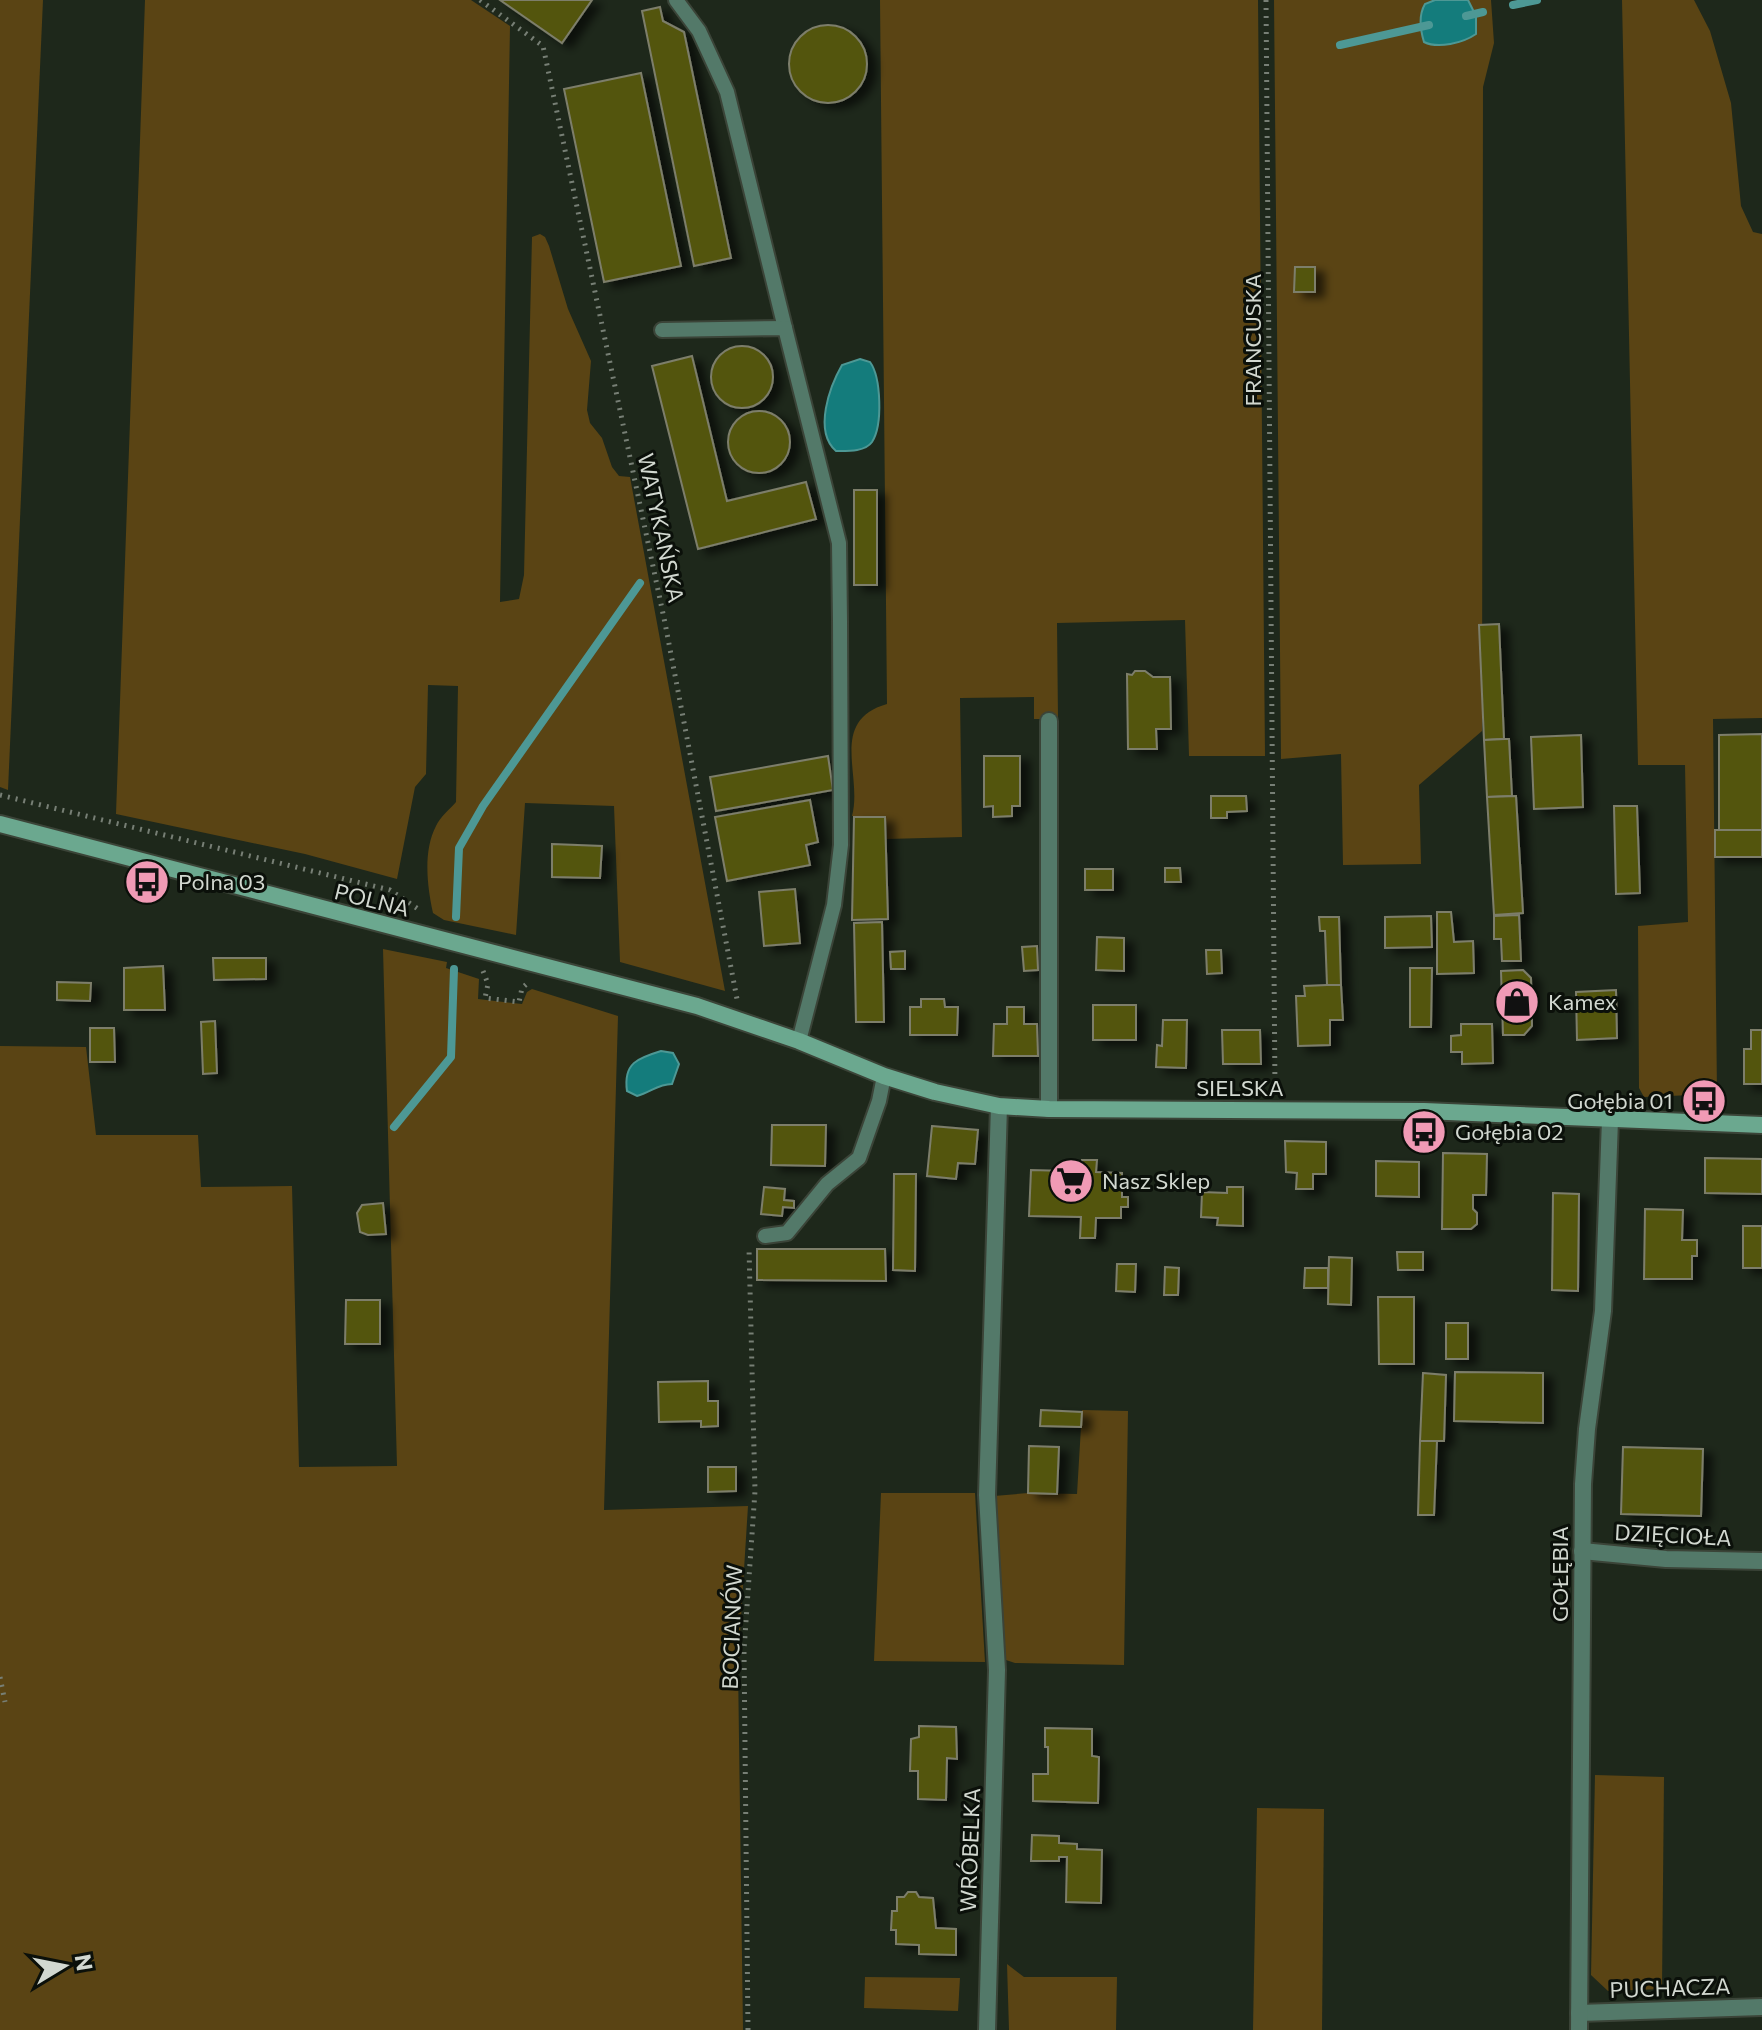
<svg xmlns="http://www.w3.org/2000/svg" width="1762" height="2030" viewBox="0 0 1762 2030" font-family="Commissioner,sans-serif">
<style>
.green{fill:#5a4414}
.water{fill:#147c7c;stroke:#4d9895;stroke-width:2}
.lines{fill:none;stroke-linecap:round;stroke-linejoin:round}
.stream{stroke:#4d9895;stroke-width:8}
.building{fill:#535510;stroke:#7d7e6b;stroke-width:2;filter:url(#shadow)}
.lane-casing{stroke:#3b4438;stroke-width:18}
.street-casing{stroke:#3b4438;stroke-width:20}
.secondary-casing{stroke:#3b4438;stroke-width:20}
.path{stroke:#777f75;stroke-width:5;stroke-dasharray:2 6;stroke-linecap:butt}
.lane{stroke:#537969;stroke-width:14}
.street{stroke:#537969;stroke-width:16}
.secondary{stroke:#6ba88f;stroke-width:16}
.labels{text-anchor:middle;stroke-width:6;stroke-linejoin:round;paint-order:stroke}
.street-label{font-size:22px;fill:#d2d8d0;stroke:#0b100a}
.poi-label{font-size:22px;fill:#d2d8d0;stroke:#0b100a;text-anchor:start}
</style>
<defs>
<filter id="shadow"><feDropShadow dx="9" dy="5" stdDeviation="4" flood-color="#0009"/></filter>
</defs>
<rect width="100%" height="100%" fill="#1e281b"/>
<g class="green">
<path d="M 0,0 L 43,0 L 8,790 L 0,787 Z"/>
<path d="M 145,0 L 471,0 L 510,26 L 500,602 L 519,599 L 524,575 L 532,237 L 540,234 L 545,237 L 549,246 L 568,309 L 591,361 L 587,410 L 590,423 L 602,438 L 612,467 L 619,476 L 630,477 L 725,991 L 620,962 L 614,806 L 525,803 L 516,935 L 444,920 L 433,913 C 427,886 423,851 436,826 C 440,817 450,809 456,802 L 458,686 L 428,685 L 426,774 L 415,787 L 397,879 L 305,854 L 116,814 Z"/>
<path d="M 880,0 L 1258,0 L 1265,756 L 1189,756 L 1185,620 L 1057,623 L 1058,719 L 1034,719 L 1034,697 L 960,698 L 962,837 L 887,839 L 886,816 L 852,816 C 863,776 828,721 887,704 Z"/>
<path d="M 1274,0 L 1491,0 L 1494,43 L 1483,87 L 1482,731 L 1419,785 L 1421,864 L 1343,865 L 1341,754 L 1281,759 Z"/>
<path d="M 1622,0 L 1694,0 L 1710,31 L 1731,103 L 1741,206 L 1753,232 L 1762,234 L 1762,718 L 1713,719 L 1717,1094 L 1644,1097 L 1639,1088 L 1638,926 L 1688,922 L 1685,765 L 1638,765 Z"/>
<path d="M 383,949 L 447,962 L 446,968 L 479,979 L 478,999 L 522,1004 L 527,992 L 532,989 L 618,1016 L 604,1510 L 748,1506 L 738,1665 L 743,2030 L 0,2030 L 0,1046 L 86,1047 L 96,1135 L 198,1135 L 201,1187 L 292,1186 L 299,1467 L 397,1466 Z"/>
<path d="M 1082,1410 L 1128,1411 L 1124,1665 L 1015,1663 L 1006,1660 L 997,1570 L 994,1496 L 1028,1493 L 1077,1494 Z"/>
<path d="M 881,1493 L 975,1493 L 985,1662 L 874,1661 Z"/>
<path d="M 1595,1775 L 1664,1777 L 1662,1989 L 1608,1991 L 1591,1975 Z"/>
<path d="M 1257,1808 L 1324,1809 L 1322,2030 L 1253,2030 Z"/>
<path d="M 1007,1964 L 1024,1977 L 1117,1977 L 1116,2030 L 1009,2030 Z"/>
<path d="M 865,1977 L 960,1978 L 958,2011 L 864,2008 Z"/>
</g>
<g class="water">
<path d="M 1435,0 L 1468,0 L 1476,16 L 1476,34 C 1463,43 1438,49 1424,42 C 1420,29 1418,16 1425,4 Z"/>
<path d="M 860,359 L 870,362 C 881,377 883,425 872,442 C 865,452 847,451 836,451 C 813,431 830,386 842,365 Z"/>
<path d="M 661,1051 L 673,1053 L 679,1064 L 672,1084 C 658,1084 651,1092 637,1096 L 627,1091 C 623,1063 638,1058 661,1051 Z"/>
</g>
<g class="lines">
<g class="stream">
<path d="M 1513,5 L 1537,0"/>
<path d="M 1466,16 L 1483,12"/>
<path d="M 1340,45 L 1429,25"/>
<path d="M 456,917 L 459,848 L 483,806 L 640,583"/>
<path d="M 394,1127 L 451,1057 L 454,969"/>
</g>
</g>
<g class="building">
<path d="M 500,0 L 592,0 L 562,43 Z"/>
<path d="M 660,7 L 663,21 L 684,32 L 731,258 L 694,266 L 642,11 Z"/>
<circle cx="828" cy="64" r="39"/>
<path d="M 641,73 L 681,266 L 604,282 L 564,89 Z"/>
<path d="M 1295,267 L 1315,267 L 1315,292 L 1294,292 Z"/>
<circle cx="742" cy="377" r="31"/>
<path d="M 692,356 L 727,501 L 806,482 L 816,519 L 698,549 L 652,366 Z"/>
<circle cx="759" cy="442" r="31"/>
<rect x="854" y="490" width="23" height="95"/>
<path d="M 1499,624 L 1504,739 L 1484,740 L 1479,625 Z"/>
<path d="M 1135,671 L 1145,671 L 1153,677 L 1170,677 L 1171,729 L 1156,729 L 1157,749 L 1128,749 L 1127,674 L 1132,675 Z"/>
<path d="M 1762,734 L 1762,830 L 1719,830 L 1719,735 Z"/>
<path d="M 1581,735 L 1583,807 L 1534,809 L 1531,737 Z"/>
<path d="M 1504,739 L 1509,739 L 1512,796 L 1487,797 L 1484,740 Z"/>
<path d="M 828,756 L 833,790 L 716,811 L 710,777 Z"/>
<path d="M 984,756 L 1020,756 L 1020,806 L 1012,806 L 1012,816 L 993,817 L 993,806 L 984,807 Z"/>
<path d="M 1211,796 L 1246,796 L 1247,811 L 1227,812 L 1227,818 L 1211,818 Z"/>
<path d="M 1516,796 L 1523,913 L 1494,915 L 1487,797 Z"/>
<path d="M 810,800 L 818,842 L 806,845 L 810,865 L 727,881 L 715,817 Z"/>
<path d="M 1614,806 L 1637,806 L 1640,893 L 1616,894 Z"/>
<path d="M 854,817 L 885,817 L 888,919 L 852,920 Z"/>
<rect x="1715" y="830" width="47" height="27"/>
<path d="M 552,844 L 602,846 L 600,878 L 552,877 Z"/>
<path d="M 1165,868 L 1180,868 L 1181,882 L 1165,882 Z"/>
<rect x="1085" y="869" width="28" height="21"/>
<path d="M 795,889 L 800,943 L 764,946 L 759,892 Z"/>
<path d="M 1437,912 L 1451,912 L 1454,942 L 1473,941 L 1474,973 L 1437,974 Z"/>
<path d="M 1519,915 L 1521,961 L 1502,961 L 1501,939 L 1494,939 L 1494,916 Z"/>
<path d="M 1431,916 L 1432,947 L 1385,948 L 1385,917 Z"/>
<path d="M 1319,917 L 1339,917 L 1341,985 L 1327,985 L 1325,931 L 1320,931 Z"/>
<path d="M 882,922 L 884,1022 L 856,1022 L 854,923 Z"/>
<path d="M 1097,937 L 1124,938 L 1124,971 L 1096,970 Z"/>
<path d="M 1037,946 L 1038,970 L 1024,971 L 1022,947 Z"/>
<path d="M 1206,950 L 1221,950 L 1222,973 L 1207,974 Z"/>
<path d="M 905,951 L 905,969 L 891,969 L 890,952 Z"/>
<path d="M 213,958 L 266,958 L 266,979 L 214,980 Z"/>
<path d="M 163,966 L 165,1010 L 124,1010 L 124,968 Z"/>
<path d="M 1410,968 L 1432,968 L 1431,1027 L 1410,1027 Z"/>
<path d="M 1523,970 L 1531,978 L 1532,1026 L 1524,1035 L 1503,1035 L 1501,971 Z"/>
<path d="M 57,982 L 91,983 L 90,1001 L 57,1000 Z"/>
<path d="M 1327,985 L 1341,985 L 1343,1020 L 1330,1020 L 1330,1045 L 1298,1046 L 1296,996 L 1305,996 L 1304,986 Z"/>
<path d="M 1616,990 L 1617,1038 L 1577,1040 L 1576,992 Z"/>
<path d="M 921,999 L 944,999 L 945,1007 L 958,1007 L 957,1035 L 910,1035 L 910,1007 L 921,1007 Z"/>
<rect x="1093" y="1005" width="43" height="35"/>
<path d="M 1007,1007 L 1024,1007 L 1024,1024 L 1037,1024 L 1038,1056 L 993,1056 L 994,1024 L 1007,1024 Z"/>
<path d="M 1163,1020 L 1187,1020 L 1186,1068 L 1156,1067 L 1157,1045 L 1162,1046 Z"/>
<path d="M 215,1021 L 217,1073 L 203,1074 L 201,1022 Z"/>
<path d="M 1461,1024 L 1492,1024 L 1493,1063 L 1462,1064 L 1462,1052 L 1451,1052 L 1451,1036 L 1461,1035 Z"/>
<path d="M 90,1028 L 114,1028 L 115,1062 L 90,1062 Z"/>
<path d="M 1222,1030 L 1260,1030 L 1261,1064 L 1223,1064 Z"/>
<path d="M 1751,1030 L 1762,1030 L 1762,1084 L 1744,1084 L 1744,1049 L 1751,1049 Z"/>
<path d="M 772,1125 L 826,1125 L 825,1166 L 771,1165 Z"/>
<path d="M 932,1126 L 978,1130 L 975,1164 L 958,1163 L 956,1179 L 927,1176 Z"/>
<path d="M 1285,1141 L 1326,1142 L 1326,1174 L 1313,1174 L 1313,1189 L 1296,1189 L 1297,1173 L 1286,1172 Z"/>
<path d="M 1443,1153 L 1487,1154 L 1486,1195 L 1473,1195 L 1473,1209 L 1477,1213 L 1477,1224 L 1471,1229 L 1442,1229 Z"/>
<path d="M 1705,1158 L 1762,1159 L 1762,1194 L 1705,1193 Z"/>
<path d="M 1082,1160 L 1097,1160 L 1096,1172 L 1122,1173 L 1122,1197 L 1128,1197 L 1128,1207 L 1121,1207 L 1121,1218 L 1096,1218 L 1095,1238 L 1080,1238 L 1081,1217 L 1029,1216 L 1031,1170 L 1067,1171 L 1068,1163 L 1076,1163 L 1076,1171 L 1082,1171 Z"/>
<path d="M 1376,1161 L 1419,1162 L 1419,1197 L 1376,1196 Z"/>
<path d="M 894,1174 L 916,1174 L 915,1271 L 893,1270 Z"/>
<path d="M 764,1187 L 785,1189 L 784,1200 L 794,1201 L 794,1208 L 783,1207 L 782,1216 L 761,1214 Z"/>
<path d="M 1227,1187 L 1243,1187 L 1243,1226 L 1217,1225 L 1218,1218 L 1201,1217 L 1202,1192 L 1227,1193 Z"/>
<path d="M 1553,1193 L 1579,1194 L 1578,1291 L 1552,1290 Z"/>
<path d="M 383,1203 L 386,1234 L 368,1235 L 360,1232 L 357,1213 L 362,1205 Z"/>
<path d="M 1645,1209 L 1683,1210 L 1682,1240 L 1697,1240 L 1697,1256 L 1692,1256 L 1692,1279 L 1644,1279 Z"/>
<rect x="1743" y="1226" width="19" height="42"/>
<path d="M 757,1249 L 885,1249 L 886,1281 L 757,1280 Z"/>
<path d="M 1397,1252 L 1423,1252 L 1423,1270 L 1398,1270 Z"/>
<path d="M 1329,1257 L 1352,1258 L 1351,1305 L 1328,1304 Z"/>
<path d="M 1117,1264 L 1136,1264 L 1135,1292 L 1116,1291 Z"/>
<path d="M 1165,1267 L 1179,1268 L 1178,1295 L 1164,1295 Z"/>
<path d="M 1305,1268 L 1328,1268 L 1328,1288 L 1304,1288 Z"/>
<path d="M 1378,1297 L 1414,1297 L 1414,1364 L 1379,1364 Z"/>
<path d="M 346,1300 L 380,1300 L 380,1344 L 345,1344 Z"/>
<rect x="1446" y="1323" width="22" height="36"/>
<path d="M 1455,1372 L 1543,1373 L 1543,1423 L 1454,1421 Z"/>
<path d="M 1423,1373 L 1446,1375 L 1444,1441 L 1420,1441 Z"/>
<path d="M 708,1381 L 708,1401 L 718,1401 L 718,1426 L 701,1427 L 701,1421 L 659,1422 L 658,1382 Z"/>
<path d="M 1041,1410 L 1082,1412 L 1081,1427 L 1040,1426 Z"/>
<path d="M 1420,1441 L 1437,1441 L 1434,1515 L 1418,1515 Z"/>
<path d="M 1029,1446 L 1059,1447 L 1057,1494 L 1028,1493 Z"/>
<path d="M 1623,1447 L 1703,1449 L 1701,1516 L 1621,1514 Z"/>
<path d="M 708,1467 L 736,1467 L 736,1491 L 708,1492 Z"/>
<path d="M 919,1726 L 956,1727 L 957,1759 L 947,1758 L 946,1800 L 918,1799 L 918,1771 L 910,1771 L 911,1739 L 919,1737 Z"/>
<path d="M 1045,1728 L 1092,1729 L 1092,1756 L 1099,1757 L 1098,1803 L 1033,1801 L 1033,1774 L 1048,1774 L 1048,1747 L 1045,1747 Z"/>
<path d="M 1032,1835 L 1059,1836 L 1059,1843 L 1077,1844 L 1077,1849 L 1102,1850 L 1101,1903 L 1066,1902 L 1067,1857 L 1059,1857 L 1059,1861 L 1031,1861 Z"/>
<path d="M 908,1892 L 916,1892 L 919,1897 L 933,1898 L 936,1928 L 956,1929 L 956,1955 L 919,1954 L 919,1945 L 896,1944 L 896,1930 L 891,1930 L 892,1911 L 897,1911 L 897,1897 L 904,1897 Z"/>
</g>
<g class="lines">
<g class="lane-casing">
<g id="lane">
<path d="M 676,0 L 699,31 L 727,92 L 785,328"/>
<path d="M 662,330 L 785,328 L 839,543 L 840,621 L 841,845 L 834,905 L 799,1041"/>
<path d="M 765,1236 L 787,1233 L 827,1184 L 859,1158 L 879,1101 L 884,1076"/>
</g>
</g>
<g class="street-casing">
<g id="street">
<path d="M 1049,721 L 1049,1109"/>
<path d="M 1582,1551 L 1666,1559 L 1762,1561"/>
<path d="M 1579,2013 L 1762,2007"/>
<path d="M 987,2030 L 997,1670 L 987,1495 L 999,1106"/>
<path d="M 1579,2030 L 1583,1484 L 1587,1429 L 1603,1311 L 1610,1120"/>
</g>
</g>
<g class="secondary-casing">
<path id="secondary" d="M 0,824 L 697,1006 L 799,1041 L 884,1076 L 935,1092 L 999,1106 L 1049,1109 L 1424,1111 L 1762,1125"/>
</g>
<g class="path">
<path d="M 480,0 L 543,46 L 665,623 L 737,999"/>
<path d="M 1266,0 L 1275,1090"/>
<path d="M 0,795 L 390,890 L 421,911"/>
<path d="M 483,971 L 488,984 L 485,998 L 519,1002 L 522,988 L 529,982"/>
<path d="M 0,1677 L 5,1702"/>
<path d="M 748,2030 L 744,1650 L 755,1491 L 749,1248"/>
</g>
<use href="#lane" class="lane"/>
<use href="#street" class="street"/>
<use href="#secondary" class="secondary"/>
</g>
<defs>
<g id="bus-disc" transform="scale(2.3)"><circle r="9.5" fill="#f09ab5" stroke="#0b100a"/><path d="M-5-6H5V4H4V6H2V4H-2V6H-4V4H-5ZM-3.5-4V0h7V-4ZM-3.5 1.2v1.5H-2V1.2ZM2 1.2v1.5H3.5V1.2Z" fill="#111"/></g>
<g id="shop-disc" transform="scale(2.3)"><circle r="9.5" fill="#f09ab5" stroke="#0b100a"/><path d="M-5-2.5h2.3a2.7 3.5 0 0 1 5.4 0H5L5.5 6h-11ZM-1.5-2.5h3a1.5 2.3 0 0 0-3 0Z" fill="#111"/></g>
<g id="supermarket-disc" transform="scale(2.3)"><circle r="9.5" fill="#f09ab5" stroke="#0b100a"/><path d="M-6-5.5h2.5l.6 2H6L4.5 2H-2.5L-4.4-4H-6ZM-1.5 3.2a1.3 1.3 0 1 0 .1 0ZM3 3.2a1.3 1.3 0 1 0 .1 0Z" fill="#111"/></g>
</defs>
<g fill-rule="evenodd">
<use href="#bus-disc" x="147" y="882"/>
<use href="#shop-disc" x="1517" y="1002"/>
<use href="#bus-disc" x="1704" y="1101"/>
<use href="#bus-disc" x="1424" y="1132"/>
<use href="#supermarket-disc" x="1071" y="1181"/>
</g>
<g class="labels">
<g class="street-label">
<text transform="translate(1253 340) rotate(-90)" y="8">FRANCUSKA</text>
<text transform="translate(661 528) rotate(78)" y="8">WATYKAŃSKA</text>
<text transform="translate(372 900) rotate(14)" y="8">POLNA</text>
<text x="1240" y="1096">SIELSKA</text>
<text transform="translate(1673 1535) rotate(3)" y="8">DZIĘCIOŁA</text>
<text transform="translate(1560 1574) rotate(-90)" y="8">GOŁĘBIA</text>
<text transform="translate(732 1627) rotate(-88)" y="8">BOCIANÓW</text>
<text transform="translate(970 1850) rotate(-88)" y="8">WRÓBELKA</text>
<text transform="translate(1670 1988) rotate(-2)" y="8">PUCHACZA</text>
</g>
<g class="poi-label">
<text x="178" y="890">Polna 03</text>
<text x="1548" y="1010">Kamex</text>
<text x="1673" y="1109" text-anchor="end">Gołębia 01</text>
<text x="1455" y="1140">Gołębia 02</text>
<text x="1102" y="1189">Nasz Sklep</text>
</g>
</g>
<g transform="translate(64 1966) rotate(80)" stroke="#0b100a" stroke-width="6" paint-order="stroke">
<path d="M0-6L14 30L0 20L-14 30Z" fill="#d2d8d0"/>
<text y="-12" font-size="22" font-weight="bold" text-anchor="middle" fill="#d2d8d0">N</text>
</g>
</svg>
